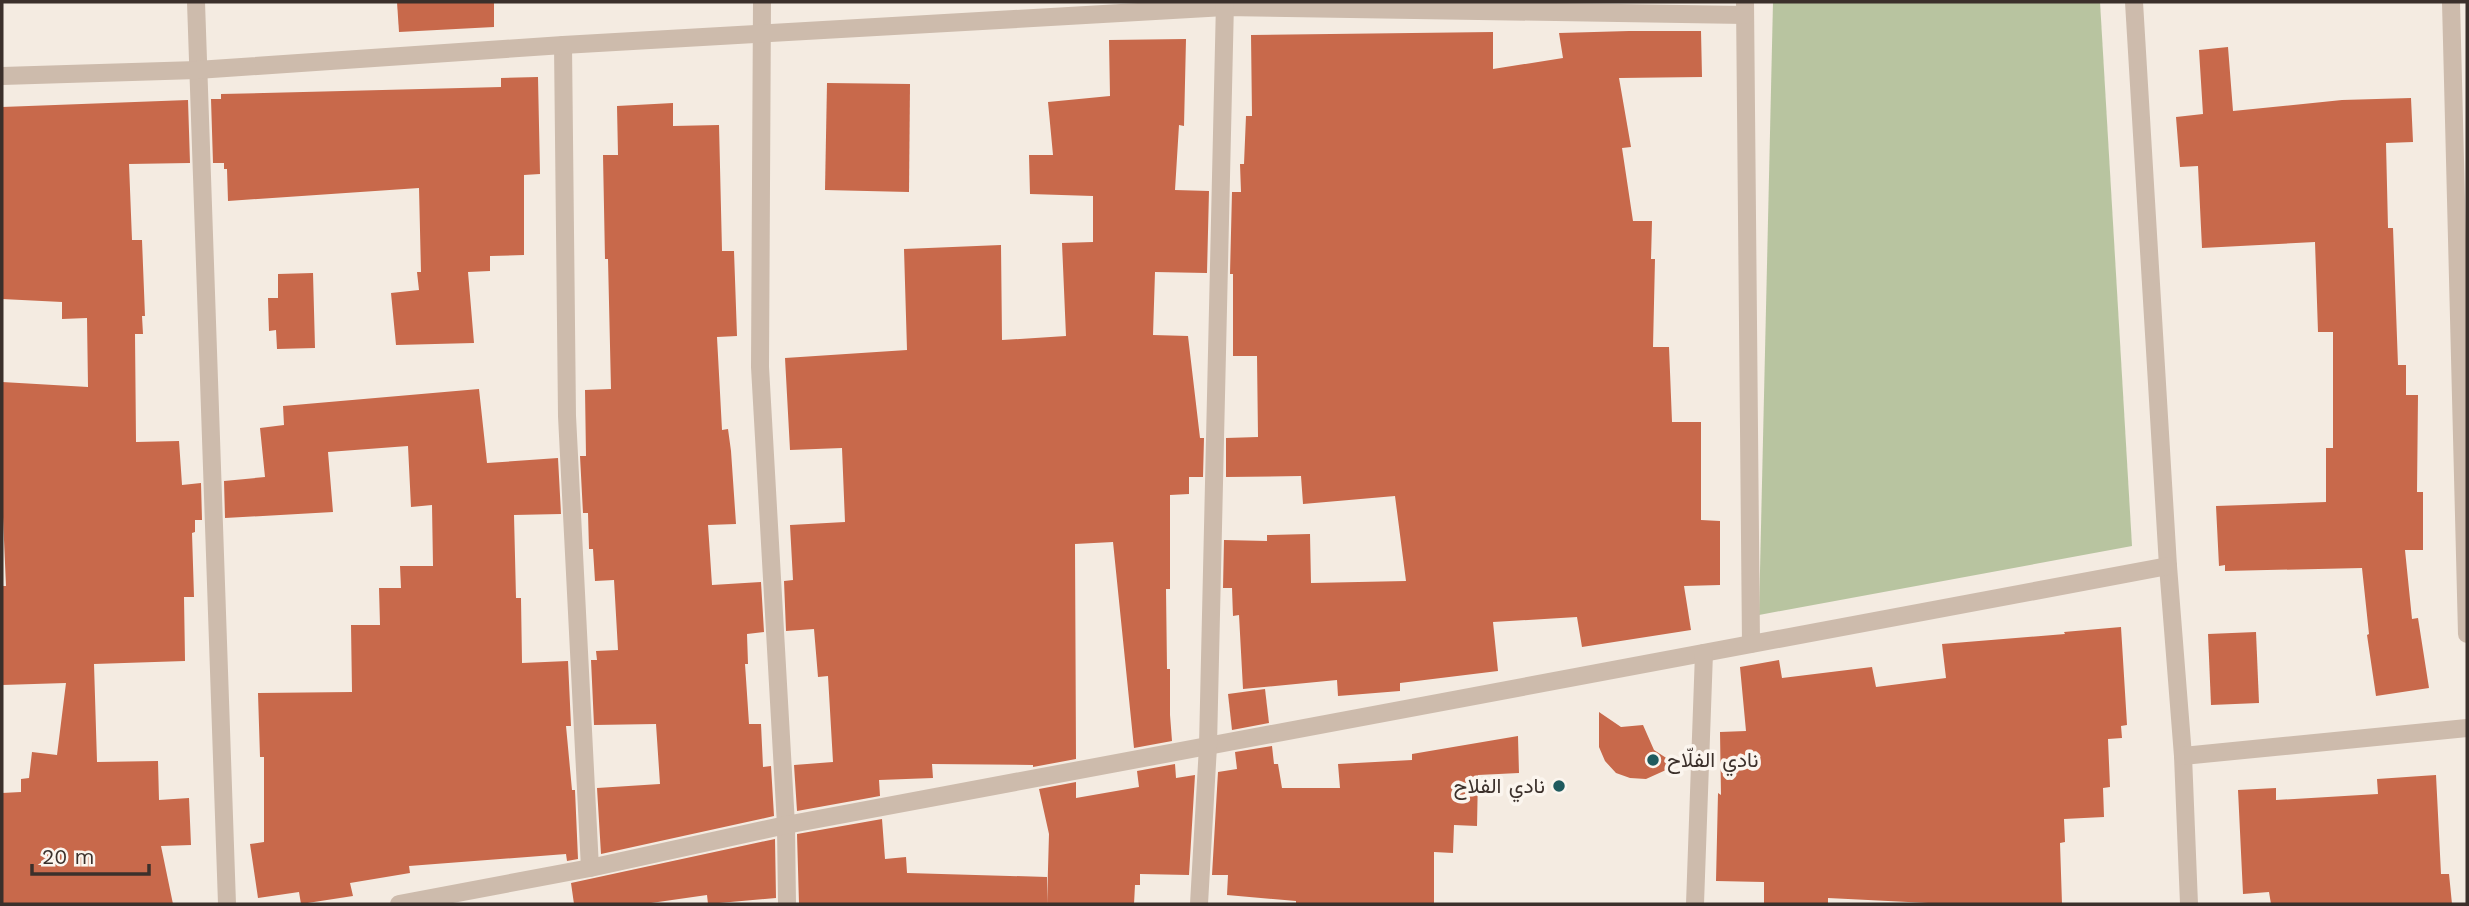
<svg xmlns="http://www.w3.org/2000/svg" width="2469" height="906" viewBox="0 0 2469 906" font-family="'Work Sans',Vazirmatn,sans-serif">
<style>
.green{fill:#b8c4a0}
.building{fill:#c8694b}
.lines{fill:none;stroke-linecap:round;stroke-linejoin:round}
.minor{stroke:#cdbbac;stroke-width:18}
.poi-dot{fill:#1f5a5e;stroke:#fbf5ee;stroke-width:2.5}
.labels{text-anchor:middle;stroke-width:7;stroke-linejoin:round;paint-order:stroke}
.poi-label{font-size:21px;fill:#3b302b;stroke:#fbf5ee;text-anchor:start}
</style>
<rect width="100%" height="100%" fill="#f4ebe1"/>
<path class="green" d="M 1773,2 L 2100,2 L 2132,546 L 1759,615 Z"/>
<g class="building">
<path d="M 397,2 L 494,2 L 494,27 L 399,32 Z"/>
<path d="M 1629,31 L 1701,31 L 1702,77 L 1619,78 L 1631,147 L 1622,148 L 1633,221 L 1652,221 L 1651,259 L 1655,259 L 1653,347 L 1669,347 L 1672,422 L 1701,422 L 1701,520 L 1720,521 L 1720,585 L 1684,586 L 1691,630 L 1582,647 L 1577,617 L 1493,622 L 1498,671 L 1400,683 L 1400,691 L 1338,696 L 1337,680 L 1243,689 L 1239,615 L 1233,616 L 1232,588 L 1223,588 L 1224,540 L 1267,541 L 1267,535 L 1310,534 L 1311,583 L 1406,581 L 1395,496 L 1303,504 L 1301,476 L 1226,477 L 1226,438 L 1258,437 L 1257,356 L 1233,356 L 1233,274 L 1230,274 L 1232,192 L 1241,192 L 1240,164 L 1244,164 L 1246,116 L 1252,116 L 1251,35 L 1493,32 L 1493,69 L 1563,58 L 1559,33 Z"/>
<path d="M 1186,39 L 1184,126 L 1179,125 L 1175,190 L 1209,191 L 1207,273 L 1155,272 L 1153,335 L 1188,336 L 1200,438 L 1204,438 L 1203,477 L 1189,477 L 1189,494 L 1170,495 L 1170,589 L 1166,589 L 1167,669 L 1170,669 L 1170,715 L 1172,741 L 1134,748 L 1113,542 L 1075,544 L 1076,759 L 1033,767 L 1033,765 L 932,764 L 933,778 L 879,780 L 880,796 L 797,811 L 794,765 L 833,762 L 828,676 L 818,677 L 814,629 L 786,631 L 784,581 L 793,580 L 790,525 L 845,522 L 842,448 L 790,450 L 785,358 L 907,350 L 904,249 L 1001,245 L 1002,340 L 1066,336 L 1062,243 L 1093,242 L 1093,196 L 1030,194 L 1029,155 L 1053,155 L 1048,102 L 1110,96 L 1109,40 Z"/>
<path d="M 2228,47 L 2233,111 L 2342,100 L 2411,98 L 2413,142 L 2386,143 L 2388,228 L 2393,228 L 2398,365 L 2406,365 L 2406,395 L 2418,395 L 2417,492 L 2423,492 L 2423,550 L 2405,550 L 2412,619 L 2418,618 L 2429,688 L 2376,696 L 2367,635 L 2369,634 L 2362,568 L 2225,571 L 2225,565 L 2219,566 L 2216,506 L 2326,502 L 2326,448 L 2333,448 L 2333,332 L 2318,332 L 2315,242 L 2202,248 L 2198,166 L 2180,167 L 2176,117 L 2203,114 L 2199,50 Z"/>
<path d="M 538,77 L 540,174 L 524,175 L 524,255 L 490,256 L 490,271 L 468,272 L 474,343 L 396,345 L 391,293 L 419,290 L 417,272 L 421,272 L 419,188 L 228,201 L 227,169 L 224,169 L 224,163 L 213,163 L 211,99 L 221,99 L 221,94 L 501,87 L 501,78 Z"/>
<path d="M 827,83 L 910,84 L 909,192 L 825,190 Z"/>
<path d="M 188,100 L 190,163 L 129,164 L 132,240 L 142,240 L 145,316 L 142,316 L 143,334 L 135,334 L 136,442 L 179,441 L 182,485 L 201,483 L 202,520 L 195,520 L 195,532 L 192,533 L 194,597 L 184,597 L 185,661 L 94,664 L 97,762 L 158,761 L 159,800 L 189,798 L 191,845 L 161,846 L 173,904 L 2,904 L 2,793 L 21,792 L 21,779 L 29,778 L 32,752 L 57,755 L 66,683 L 2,685 L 2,586 L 6,586 L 2,494 L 2,382 L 88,387 L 87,318 L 62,319 L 62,302 L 2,299 L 2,107 Z"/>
<path d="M 673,103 L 673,126 L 719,125 L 722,251 L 734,251 L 737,336 L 717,337 L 722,430 L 728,429 L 731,451 L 736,524 L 708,525 L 712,585 L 761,582 L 764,632 L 747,634 L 748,664 L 745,664 L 749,724 L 761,724 L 763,767 L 771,766 L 774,816 L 601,854 L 597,788 L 660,784 L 656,724 L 594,725 L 591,660 L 597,660 L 596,651 L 618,650 L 614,580 L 595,581 L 593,549 L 589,549 L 588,513 L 583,513 L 580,456 L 586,456 L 585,390 L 611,389 L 608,259 L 605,259 L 603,155 L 618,155 L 617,106 Z"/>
<path d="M 313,273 L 315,348 L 277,349 L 276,330 L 269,331 L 268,298 L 278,298 L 278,274 Z"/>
<path d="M 479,389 L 487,463 L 558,458 L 561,514 L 514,515 L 516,598 L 521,598 L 522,663 L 568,661 L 571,726 L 566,726 L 572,790 L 575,790 L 578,859 L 567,861 L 566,854 L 409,866 L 410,873 L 350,883 L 353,896 L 301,904 L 299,892 L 258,898 L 250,844 L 264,842 L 264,757 L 260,757 L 258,693 L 352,692 L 351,625 L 380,625 L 379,588 L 401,588 L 400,566 L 433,566 L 432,505 L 411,507 L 408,446 L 328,452 L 333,512 L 225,518 L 224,481 L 265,477 L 260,428 L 284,425 L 283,406 Z"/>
<path d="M 2121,627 L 2127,725 L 2121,726 L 2122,738 L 2108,739 L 2110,787 L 2103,788 L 2104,817 L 2064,819 L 2065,842 L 2060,843 L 2062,904 L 1948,904 L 1828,898 L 1828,904 L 1764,904 L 1764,882 L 1716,881 L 1718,793 L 1721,795 L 1720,732 L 1746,731 L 1740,667 L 1779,660 L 1782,678 L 1872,667 L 1876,687 L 1946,678 L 1942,644 L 2065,634 L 2064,632 Z"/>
<path d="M 2256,632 L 2259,703 L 2211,705 L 2208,634 Z"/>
<path d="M 1265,689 L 1269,723 L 1232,730 L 1228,694 Z"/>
<path d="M 1599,712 L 1621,727 L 1643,725 L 1654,750 L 1677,765 L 1646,779 L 1630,778 L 1616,773 L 1605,761 L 1599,747 Z"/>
<path d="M 1518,736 L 1519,773 L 1478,775 L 1477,826 L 1454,825 L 1453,853 L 1434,852 L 1434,904 L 1296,904 L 1296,901 L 1227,895 L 1228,875 L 1212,875 L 1218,772 L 1237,769 L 1235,752 L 1272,746 L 1274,764 L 1278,764 L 1282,788 L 1340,788 L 1338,764 L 1412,760 L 1412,754 Z"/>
<path d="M 1175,764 L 1176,778 L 1195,775 L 1189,875 L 1140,874 L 1140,885 L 1135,885 L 1134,904 L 1047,904 L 1049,834 L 1039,789 L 1076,782 L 1076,798 L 1139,787 L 1137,771 Z"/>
<path d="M 2436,775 L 2441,874 L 2449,874 L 2452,904 L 2271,904 L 2269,892 L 2243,894 L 2238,790 L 2276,788 L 2276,800 L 2378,794 L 2377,779 Z"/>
<path d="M 882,819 L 885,859 L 906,857 L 907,873 L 1047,877 L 1047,904 L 799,904 L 797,834 Z"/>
<path d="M 775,839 L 776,898 L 708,904 L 707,895 L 644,904 L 574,904 L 571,883 Z"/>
</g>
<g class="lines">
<g class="minor">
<path d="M 196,2 L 227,904"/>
<path d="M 762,2 L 760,367 L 786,825 L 787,904"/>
<path d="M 1745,2 L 1751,644"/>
<path d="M 2134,2 L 2168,566 L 2183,756 L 2189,904"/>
<path d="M 2451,2 L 2467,634"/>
<path d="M 563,45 L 567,416 L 590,868"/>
<path d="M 2,76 L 197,70 L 563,45 L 1225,7 L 1745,15"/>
<path d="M 2183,756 L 2467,728"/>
<path d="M 399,904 L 590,868 L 786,825 L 2168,566"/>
<path d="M 1199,904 L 1208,746 L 1225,2"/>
<path d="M 1695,904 L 1704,653"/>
</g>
</g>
<g class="poi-dot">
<circle cx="1653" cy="760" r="7"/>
<circle cx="1559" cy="786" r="7"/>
</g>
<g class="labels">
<g class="poi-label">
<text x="1667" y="767">نادي الفلّاح</text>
<text x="1545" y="793" text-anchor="end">نادي الفلاح</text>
</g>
</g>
<rect width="2469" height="906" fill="none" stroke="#3b302b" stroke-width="7"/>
<path d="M32 864v10h117v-10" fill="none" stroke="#3b302b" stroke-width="3.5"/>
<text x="42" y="864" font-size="21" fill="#3b302b" stroke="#fbf5ee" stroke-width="5" paint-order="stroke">20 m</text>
</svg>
